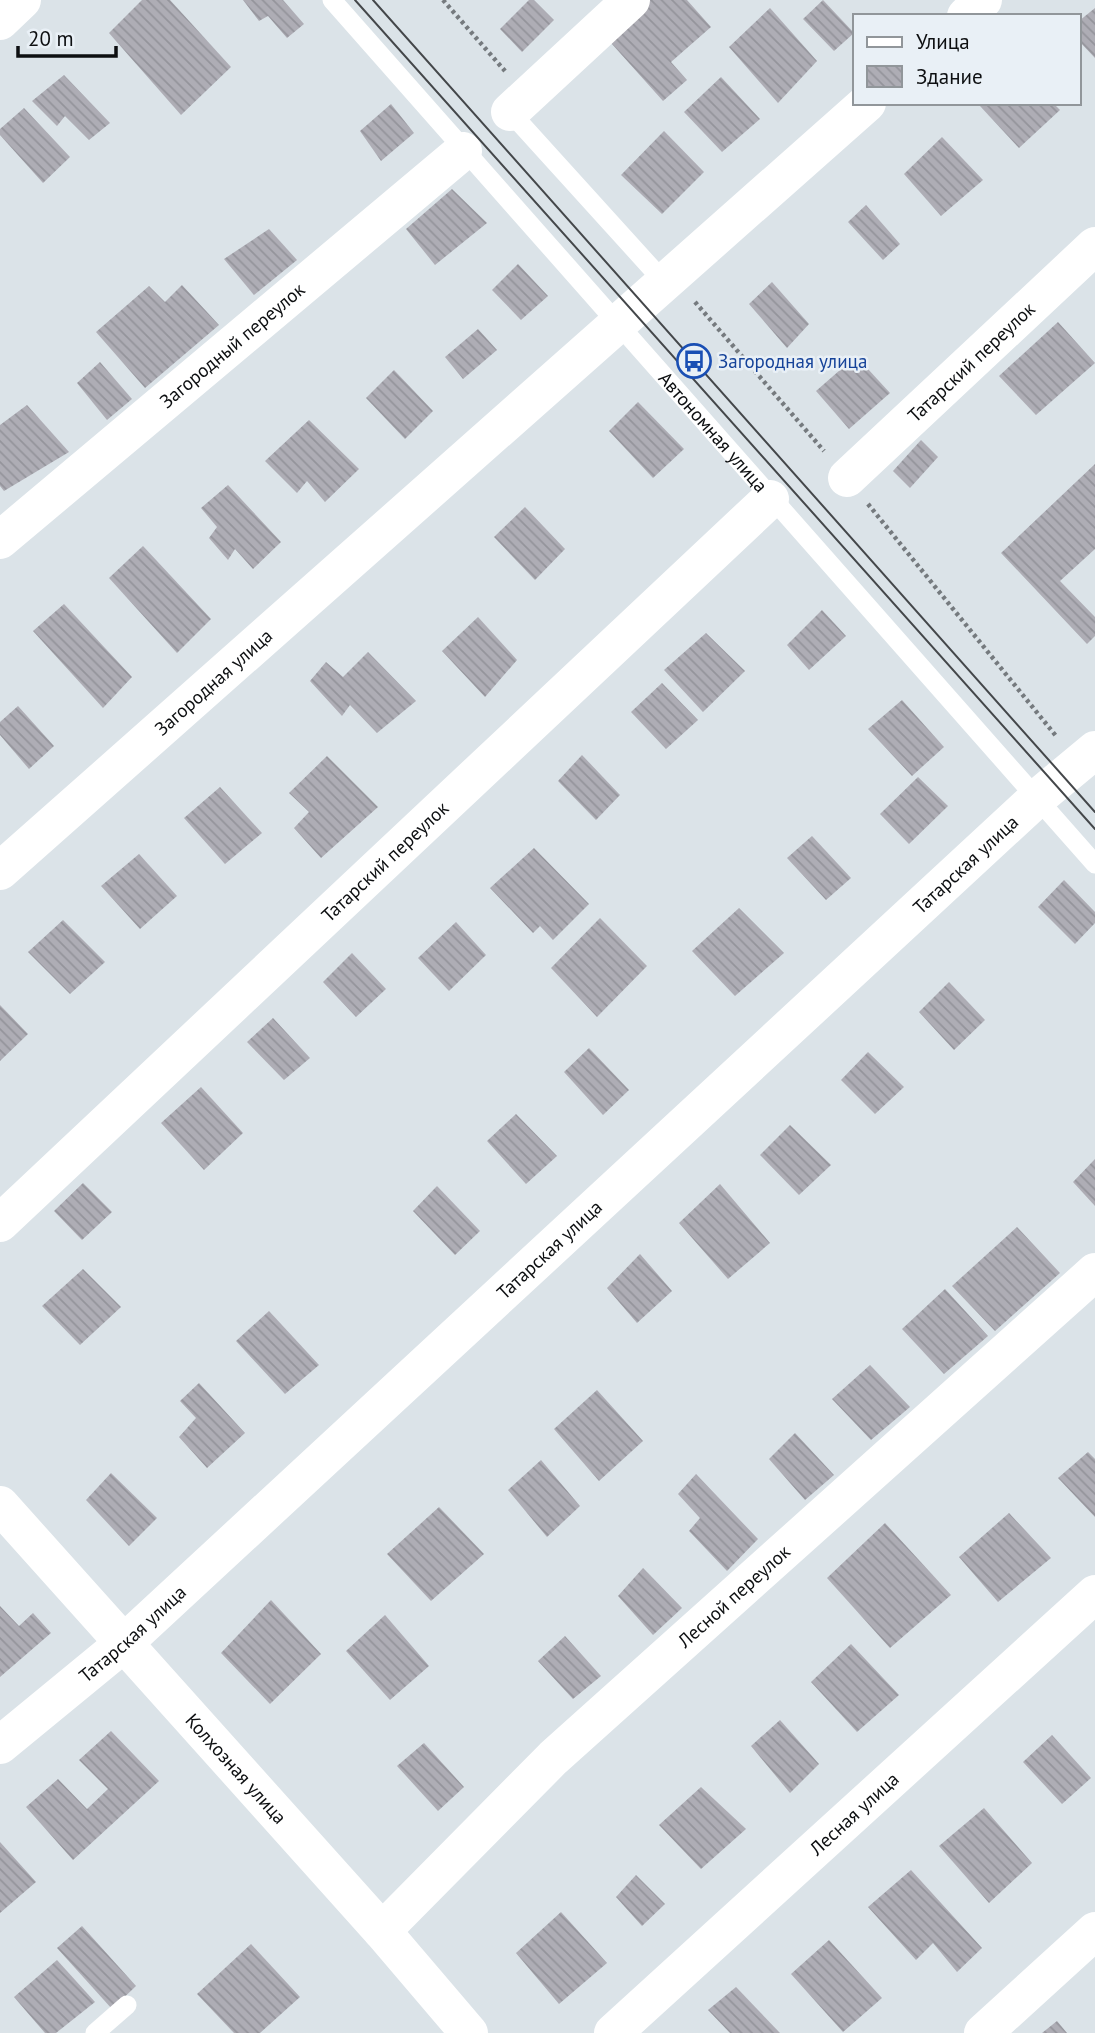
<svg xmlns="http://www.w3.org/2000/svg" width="1095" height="2033" viewBox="0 0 1095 2033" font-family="'PT Sans',sans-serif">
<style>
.building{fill:url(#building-back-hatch)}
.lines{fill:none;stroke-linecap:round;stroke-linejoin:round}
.path{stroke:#757a7e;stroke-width:4.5;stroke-dasharray:3.5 3.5;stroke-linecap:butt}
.service{stroke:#fff;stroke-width:19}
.minor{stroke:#fff;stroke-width:38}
.tram{stroke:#44474a;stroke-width:2}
.labels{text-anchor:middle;stroke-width:5;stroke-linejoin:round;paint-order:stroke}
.street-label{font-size:19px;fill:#0d0f11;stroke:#e9f0f6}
.transit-label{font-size:19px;fill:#164399;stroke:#e9f0f6;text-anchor:start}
</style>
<defs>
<pattern id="building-back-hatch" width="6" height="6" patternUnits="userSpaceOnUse" patternTransform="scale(1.75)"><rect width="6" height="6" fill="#aeadb5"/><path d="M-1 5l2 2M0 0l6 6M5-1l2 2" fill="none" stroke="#94949b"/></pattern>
</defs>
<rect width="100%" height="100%" fill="#dbe3e8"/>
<g class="building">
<path d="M 142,0 L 170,0 L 231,67 L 181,115 L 109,33 Z"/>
<path d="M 243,0 L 283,0 L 304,24 L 287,38 L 268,16 L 259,21 Z"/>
<path d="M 529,0 L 534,0 L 554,20 L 522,52 L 500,29 Z"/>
<path d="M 641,0 L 687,0 L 711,27 L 671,62 L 687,80 L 663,101 L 603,34 Z"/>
<path d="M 823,0 L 854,33 L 834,51 L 803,19 Z"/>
<path d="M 770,8 L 817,61 L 778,103 L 729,47 Z"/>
<path d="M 1095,8 L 1095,58 L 1079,41 L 1079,21 Z"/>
<path d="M 64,75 L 110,123 L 89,140 L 65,116 L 57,126 L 32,101 Z"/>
<path d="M 721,77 L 760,119 L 722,152 L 684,112 Z"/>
<path d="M 983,103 L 1053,103 L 1060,110 L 1019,148 L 980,106 Z"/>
<path d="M 391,104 L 414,133 L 381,161 L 360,131 Z"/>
<path d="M 24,108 L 70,157 L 43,183 L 0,135 L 0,129 Z"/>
<path d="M 664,131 L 704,172 L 662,214 L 621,175 Z"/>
<path d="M 942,137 L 983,180 L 941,216 L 904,174 Z"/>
<path d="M 452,189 L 487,223 L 435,265 L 406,229 Z"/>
<path d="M 866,205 L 900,244 L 883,260 L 848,222 Z"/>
<path d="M 269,229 L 297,260 L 254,295 L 224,259 Z"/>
<path d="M 518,264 L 548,296 L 521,320 L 492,290 Z"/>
<path d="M 772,282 L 809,324 L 787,348 L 749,304 Z"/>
<path d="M 182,285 L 219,325 L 145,388 L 96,332 L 149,286 L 165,302 Z"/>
<path d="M 1058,322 L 1095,363 L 1036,415 L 999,376 Z"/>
<path d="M 478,329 L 497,350 L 463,379 L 445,357 Z"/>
<path d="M 856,356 L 890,393 L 849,429 L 816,391 Z"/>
<path d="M 100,362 L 132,399 L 107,420 L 77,383 Z"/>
<path d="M 394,370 L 433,411 L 405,439 L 366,398 Z"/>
<path d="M 638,402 L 684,449 L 653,478 L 609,431 Z"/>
<path d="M 27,405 L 69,452 L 4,491 L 0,486 L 0,425 Z"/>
<path d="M 309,420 L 359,469 L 325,502 L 307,481 L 297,493 L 265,461 Z"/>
<path d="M 921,440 L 938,457 L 910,488 L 893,471 Z"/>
<path d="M 1095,464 L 1095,549 L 1060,581 L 1095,617 L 1095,636 L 1087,644 L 1001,553 Z"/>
<path d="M 228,485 L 281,542 L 253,569 L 235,549 L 228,560 L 209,538 L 217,527 L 201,508 Z"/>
<path d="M 525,507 L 565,549 L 535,580 L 494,537 Z"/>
<path d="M 143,546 L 211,619 L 177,653 L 109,578 Z"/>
<path d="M 64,604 L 132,677 L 103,708 L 33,631 Z"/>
<path d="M 822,610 L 846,636 L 809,670 L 787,645 Z"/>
<path d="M 478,617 L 517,660 L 485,697 L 442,651 Z"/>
<path d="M 706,633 L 745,671 L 703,712 L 664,670 Z"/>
<path d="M 368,652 L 416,701 L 377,733 L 350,705 L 342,716 L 310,681 L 326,662 L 343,677 Z"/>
<path d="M 662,683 L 698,720 L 666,749 L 631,712 Z"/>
<path d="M 902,700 L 944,747 L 912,776 L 868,729 Z"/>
<path d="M 18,706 L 54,746 L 29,769 L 0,735 L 0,722 Z"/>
<path d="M 582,755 L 620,795 L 596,820 L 558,781 Z"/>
<path d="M 327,756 L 378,807 L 321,858 L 294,828 L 309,812 L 289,793 Z"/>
<path d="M 918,777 L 948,806 L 909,844 L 880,814 Z"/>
<path d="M 220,787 L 262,833 L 225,864 L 184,818 Z"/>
<path d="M 812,836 L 851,878 L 826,900 L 787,858 Z"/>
<path d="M 534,848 L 589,904 L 553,940 L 540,926 L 533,933 L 490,888 Z"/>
<path d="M 139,854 L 177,896 L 140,929 L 101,886 Z"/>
<path d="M 1064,880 L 1095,912 L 1095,923 L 1075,944 L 1038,907 Z"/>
<path d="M 739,908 L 784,953 L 735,996 L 692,951 Z"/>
<path d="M 600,918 L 647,966 L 597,1017 L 551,968 Z"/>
<path d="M 63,920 L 105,962 L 70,994 L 28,952 Z"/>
<path d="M 456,922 L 486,955 L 449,991 L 418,958 Z"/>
<path d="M 352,953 L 386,989 L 356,1017 L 323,982 Z"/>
<path d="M 949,982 L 985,1020 L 954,1050 L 919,1012 Z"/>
<path d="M 0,1005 L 28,1034 L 0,1061 Z"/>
<path d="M 273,1018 L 310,1058 L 284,1080 L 247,1042 Z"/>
<path d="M 589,1048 L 629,1090 L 603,1115 L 564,1072 Z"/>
<path d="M 868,1052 L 904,1087 L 875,1114 L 841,1080 Z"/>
<path d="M 201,1087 L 243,1133 L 204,1170 L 161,1123 Z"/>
<path d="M 516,1114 L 557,1156 L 526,1184 L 487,1141 Z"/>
<path d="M 790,1125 L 831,1165 L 799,1195 L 760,1155 Z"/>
<path d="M 1095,1159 L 1095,1206 L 1073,1182 Z"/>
<path d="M 83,1183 L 112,1212 L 82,1240 L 54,1211 Z"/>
<path d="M 720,1184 L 770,1243 L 728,1279 L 679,1223 Z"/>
<path d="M 437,1186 L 480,1231 L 455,1255 L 413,1211 Z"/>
<path d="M 1017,1227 L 1060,1273 L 995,1331 L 952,1286 Z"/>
<path d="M 640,1254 L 672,1291 L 637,1323 L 607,1288 Z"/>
<path d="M 83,1269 L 121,1307 L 80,1345 L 42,1306 Z"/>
<path d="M 945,1289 L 988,1336 L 944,1374 L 902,1329 Z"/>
<path d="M 269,1311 L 319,1365 L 285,1394 L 236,1341 Z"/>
<path d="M 870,1365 L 910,1407 L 871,1440 L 832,1399 Z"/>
<path d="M 199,1383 L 245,1433 L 207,1468 L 179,1437 L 196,1418 L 180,1401 Z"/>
<path d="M 597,1390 L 643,1441 L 599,1481 L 554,1429 Z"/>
<path d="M 795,1433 L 834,1475 L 805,1500 L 769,1459 Z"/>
<path d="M 1088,1452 L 1095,1459 L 1095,1517 L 1058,1478 Z"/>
<path d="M 541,1460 L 580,1506 L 547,1537 L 508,1490 Z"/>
<path d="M 111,1473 L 157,1518 L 129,1546 L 86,1500 Z"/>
<path d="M 696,1474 L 758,1539 L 727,1571 L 689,1531 L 700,1518 L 678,1494 Z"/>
<path d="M 439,1507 L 484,1554 L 431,1601 L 387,1554 Z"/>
<path d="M 1009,1513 L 1051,1558 L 998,1602 L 959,1557 Z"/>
<path d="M 885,1523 L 951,1595 L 890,1648 L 827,1578 Z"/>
<path d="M 643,1568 L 682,1608 L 653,1635 L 618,1596 Z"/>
<path d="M 271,1600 L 321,1654 L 270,1704 L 221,1653 Z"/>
<path d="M 0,1606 L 19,1626 L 33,1613 L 51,1633 L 0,1677 Z"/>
<path d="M 385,1615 L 429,1666 L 390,1700 L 346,1651 Z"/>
<path d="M 565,1636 L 601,1676 L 573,1699 L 538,1661 Z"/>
<path d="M 851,1644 L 899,1695 L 857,1732 L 811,1682 Z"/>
<path d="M 780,1720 L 819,1764 L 790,1793 L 751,1746 Z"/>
<path d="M 111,1731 L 159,1781 L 73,1860 L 26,1807 L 58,1779 L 87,1809 L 108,1789 L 79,1760 Z"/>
<path d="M 1052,1735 L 1091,1778 L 1062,1804 L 1023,1762 Z"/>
<path d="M 424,1743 L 464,1787 L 438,1811 L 397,1766 Z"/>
<path d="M 701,1787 L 746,1829 L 701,1869 L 659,1825 Z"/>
<path d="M 984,1808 L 1032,1863 L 989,1903 L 939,1846 Z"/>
<path d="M 0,1842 L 36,1882 L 0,1913 Z"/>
<path d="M 911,1870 L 982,1948 L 957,1972 L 933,1943 L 916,1960 L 868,1907 Z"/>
<path d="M 636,1875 L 665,1904 L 642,1926 L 616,1897 Z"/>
<path d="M 561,1912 L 607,1963 L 559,2004 L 516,1953 Z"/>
<path d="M 82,1926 L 136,1986 L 112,2009 L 57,1948 Z"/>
<path d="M 829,1940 L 882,1998 L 843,2032 L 791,1974 Z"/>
<path d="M 251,1944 L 300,1997 L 260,2033 L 234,2033 L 197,1994 Z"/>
<path d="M 57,1960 L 95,2002 L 56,2033 L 45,2033 L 14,1997 Z"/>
<path d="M 736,1987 L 780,2033 L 730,2033 L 708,2010 Z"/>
<path d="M 1057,2021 L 1067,2033 L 1042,2033 Z"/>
</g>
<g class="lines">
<g class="path">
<path d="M 443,0 L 505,71"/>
<path d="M 695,302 L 824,451"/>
<path d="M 868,504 L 1056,736"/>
</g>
<g class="service">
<path id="s1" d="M 332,0 L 1095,864"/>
<path d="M 510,112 L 665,283"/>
<path d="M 95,2033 L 127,2005"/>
</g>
<g class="minor">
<path d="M 966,16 L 983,0"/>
<path d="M 0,21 L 22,0"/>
<path d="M 510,112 L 631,0"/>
<path id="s2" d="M 847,478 L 1095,246"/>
<path id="s3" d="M 0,540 L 463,151"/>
<path id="s4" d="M 0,871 L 867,103"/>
<path id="s5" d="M 0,1223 L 770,499"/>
<path id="s6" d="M 0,1505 L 382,1931 L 469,2033"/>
<path id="s7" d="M 0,1745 L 123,1644 L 1035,800 L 1095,750"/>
<path id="s8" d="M 382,1931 L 553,1758 L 1095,1272"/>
<path id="s9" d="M 613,2033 L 1095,1594"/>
<path d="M 983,2033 L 1095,1931"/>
</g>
<g class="tram">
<path d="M 355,0 L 1095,829"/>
<path d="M 373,0 L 1095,812"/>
</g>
</g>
<defs>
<g id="bus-ring" transform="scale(1.75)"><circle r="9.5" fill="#e9f0f6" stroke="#1a4fb4" stroke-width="1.5"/><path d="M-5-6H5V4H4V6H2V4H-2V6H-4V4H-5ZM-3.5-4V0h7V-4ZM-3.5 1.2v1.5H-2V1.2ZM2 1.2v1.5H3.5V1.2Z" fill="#1a4fb4"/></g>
</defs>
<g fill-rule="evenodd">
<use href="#bus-ring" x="694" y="361"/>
</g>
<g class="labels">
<g class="street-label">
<text dy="7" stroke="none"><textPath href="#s3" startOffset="303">Загородный переулок</textPath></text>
<text dy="7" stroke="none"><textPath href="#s2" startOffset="170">Татарский переулок</textPath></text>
<text dy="7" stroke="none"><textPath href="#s1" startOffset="576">Автономная улица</textPath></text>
<text dy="7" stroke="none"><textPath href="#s4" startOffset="285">Загородная улица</textPath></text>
<text dy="7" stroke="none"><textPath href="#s5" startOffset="528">Татарский переулок</textPath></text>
<text dy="7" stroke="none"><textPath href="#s7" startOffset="1307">Татарская улица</textPath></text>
<text dy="7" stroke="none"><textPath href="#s7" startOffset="740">Татарская улица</textPath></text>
<text dy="7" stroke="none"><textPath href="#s8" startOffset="486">Лесной переулок</textPath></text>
<text dy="7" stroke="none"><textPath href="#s7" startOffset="173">Татарская улица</textPath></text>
<text dy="7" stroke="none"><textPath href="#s6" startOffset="354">Колхозная улица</textPath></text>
<text dy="7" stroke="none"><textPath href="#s9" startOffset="326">Лесная улица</textPath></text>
</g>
<g class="transit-label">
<text x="718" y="368">Загородная улица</text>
</g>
</g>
<rect x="853" y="14" width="228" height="91" fill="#e9f0f6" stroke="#91969a" stroke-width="2"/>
<rect x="867" y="37" width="35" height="10" fill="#ffffff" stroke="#91969a" stroke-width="2"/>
<text x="916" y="49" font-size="21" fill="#0d0f11">Улица</text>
<rect x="867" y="66" width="35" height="21" fill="url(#building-back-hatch)" stroke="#91969a" stroke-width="2"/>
<text x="916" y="84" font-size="21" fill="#0d0f11">Здание</text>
<path d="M18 46v10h98v-10" fill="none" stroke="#0d0f11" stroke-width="3.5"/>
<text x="28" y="46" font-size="21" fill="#0d0f11" stroke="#e9f0f6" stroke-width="5" paint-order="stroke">20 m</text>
</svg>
